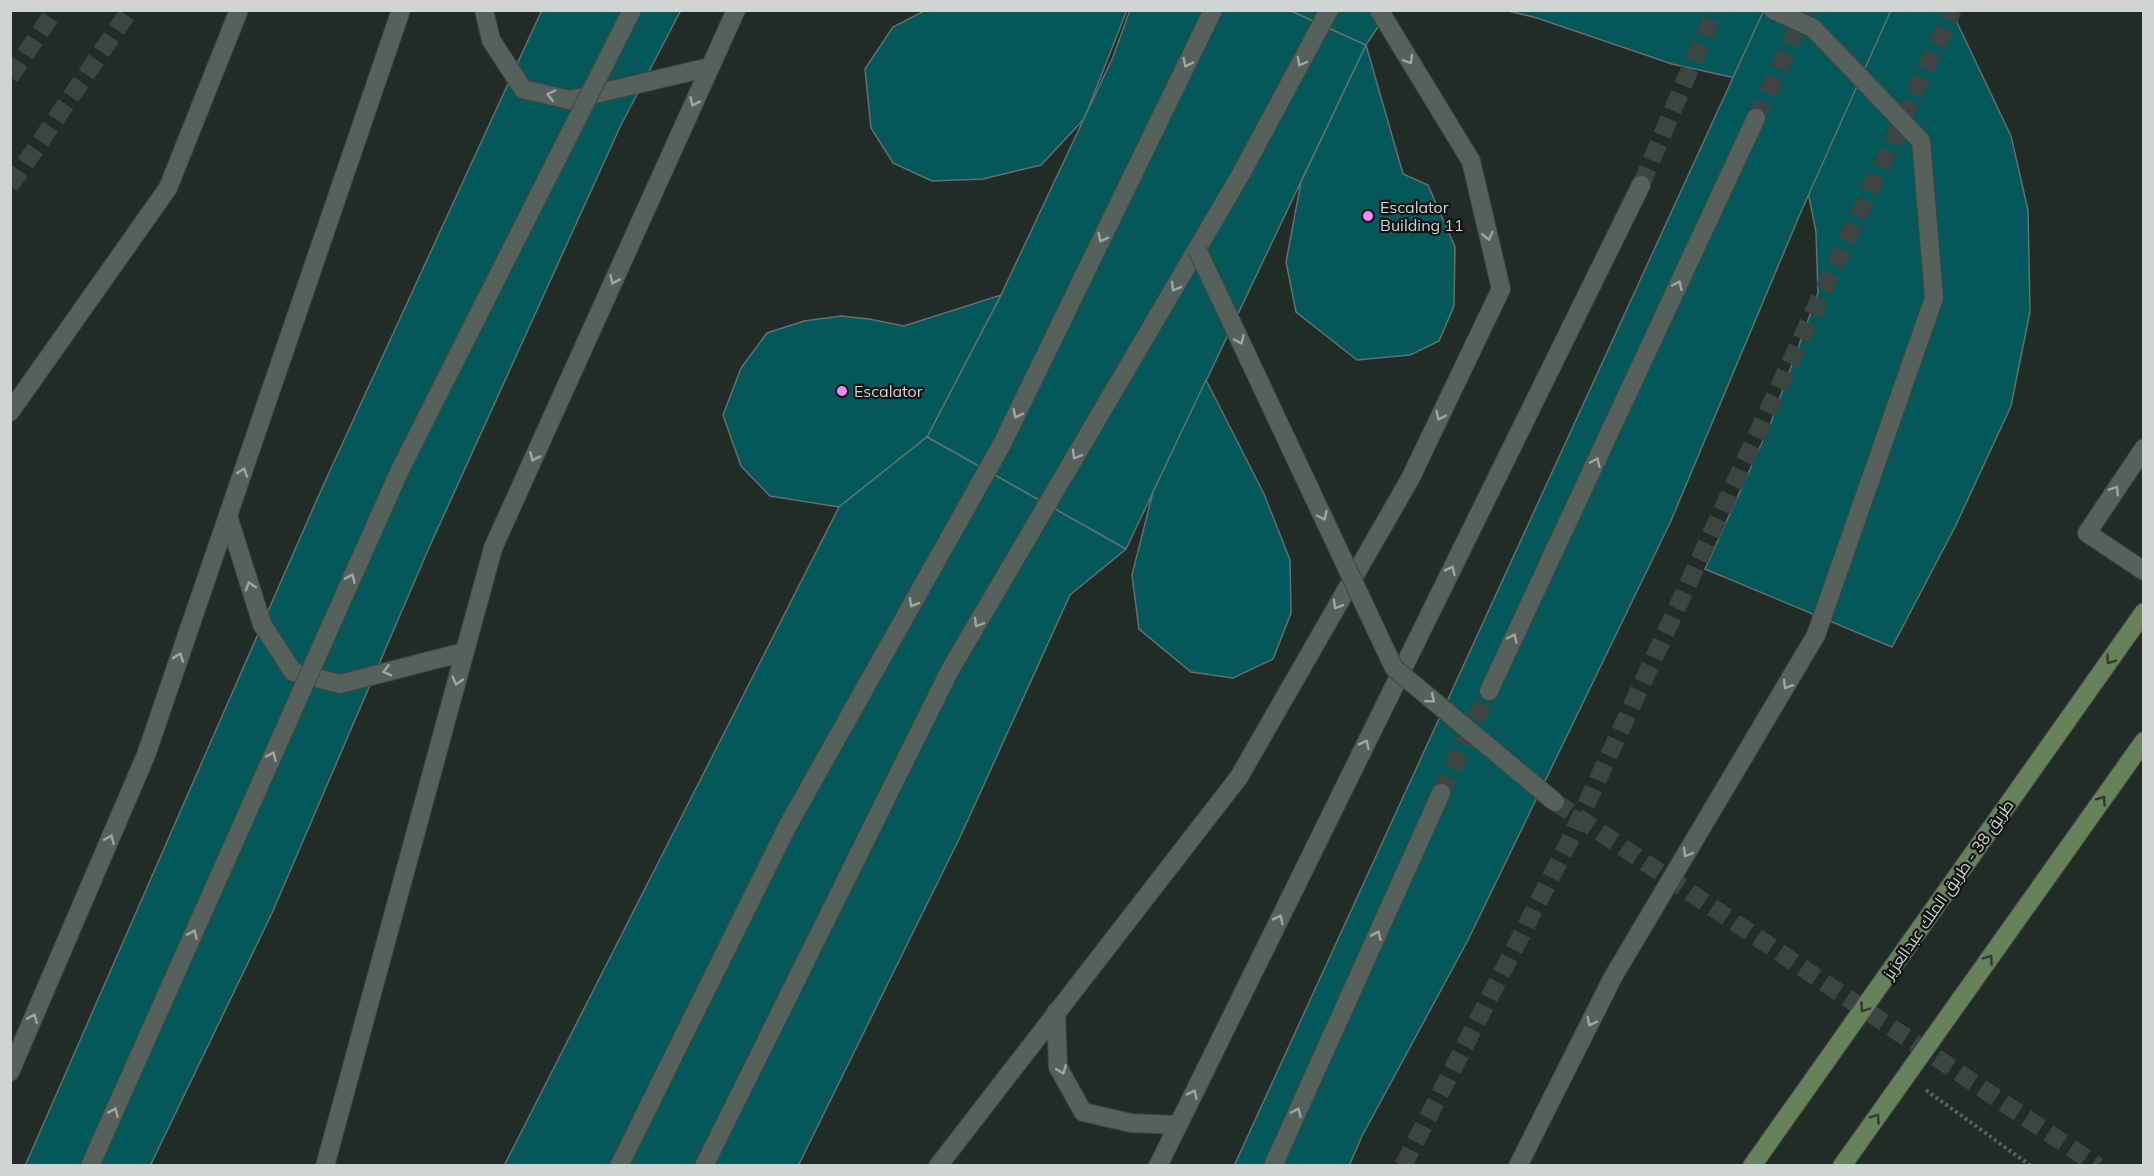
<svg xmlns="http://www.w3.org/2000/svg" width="2154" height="1176" viewBox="0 0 2154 1176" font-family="Mulish,Cairo,sans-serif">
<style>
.building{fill:#055859;stroke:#637070;stroke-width:1.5}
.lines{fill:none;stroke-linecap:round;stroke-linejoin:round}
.minor-tunnel{stroke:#3c4541;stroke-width:18;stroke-dasharray:18 9;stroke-linecap:butt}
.minor-casing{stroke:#3e4642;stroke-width:20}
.major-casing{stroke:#3e4642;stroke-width:20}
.path{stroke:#58615d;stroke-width:4;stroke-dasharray:3 3;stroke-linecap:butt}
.minor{stroke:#56615c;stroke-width:18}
.major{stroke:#67815b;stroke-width:18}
.minor-bridge-casing{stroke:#3e4642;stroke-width:20;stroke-linecap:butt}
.minor-bridge{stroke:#56615c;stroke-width:18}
.oneway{stroke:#9fa7a3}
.oneway2{stroke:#2e3a2b}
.poi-dot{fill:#ee8bf8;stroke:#0f1311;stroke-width:2}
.labels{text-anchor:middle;stroke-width:4.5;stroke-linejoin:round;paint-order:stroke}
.poi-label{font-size:16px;fill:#cfd5d2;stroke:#0f1311;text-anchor:start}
.street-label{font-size:16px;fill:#cfd5d2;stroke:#0f1311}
</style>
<rect width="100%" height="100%" fill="#222c27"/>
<g class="building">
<path d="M 542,10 L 681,10 L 620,127 L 428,550 L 272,913 L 150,1166 L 25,1166 L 322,488 Z"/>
<path d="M 926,10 L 1127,10 L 1084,119 L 1041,165 L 983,179 L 932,181 L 893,163 L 871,128 L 865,69 L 893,27 Z"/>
<path d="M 1130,10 L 1289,10 L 1366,45 L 1126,549 L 927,437 L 1001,295 L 1113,57 Z"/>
<path d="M 1289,10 L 1389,10 L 1366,45 Z"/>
<path d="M 1504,10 L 1951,10 L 1952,12 L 2011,136 L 2028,210 L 2030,312 L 2011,406 L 1955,527 L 1892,647 L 1705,569 L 1770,425 L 1818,293 L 1816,232 L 1807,187 L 1779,126 L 1740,79 L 1672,64 L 1537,18 Z"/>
<path d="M 1764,10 L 1891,10 L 1800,214 L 1670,523 L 1468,940 L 1362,1136 L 1349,1166 L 1234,1166 Z"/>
<path d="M 1366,45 L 1403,174 L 1428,185 L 1455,247 L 1454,306 L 1439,341 L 1410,355 L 1357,360 L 1296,312 L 1286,262 L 1301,182 Z"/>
<path d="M 1001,295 L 927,437 L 839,507 L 770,496 L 741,466 L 723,415 L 741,368 L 767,333 L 804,321 L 841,316 L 869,319 L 904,326 Z"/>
<path d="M 1206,380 L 1264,494 L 1290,560 L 1291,613 L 1273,659 L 1233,678 L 1191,672 L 1139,629 L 1132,575 L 1153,492 Z"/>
<path d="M 927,437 L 1126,549 L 1070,595 L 961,835 L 798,1166 L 504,1166 L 839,507 Z"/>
</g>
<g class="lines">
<g class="minor-tunnel">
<path d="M 10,77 L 55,10"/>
<path d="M 1756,118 L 1806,10"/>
<path d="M 1641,185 L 1715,10"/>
<path d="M 10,186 L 130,10"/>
<path d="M 1441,793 L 1489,691"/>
<path d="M 1555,802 L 2098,1166"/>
<path d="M 1403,1166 L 1568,844 L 1953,10"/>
</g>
<g class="minor-casing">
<g id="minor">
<path d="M 484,10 L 491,40 L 523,89 L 570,100 L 710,67"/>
<path d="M 10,412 L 168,188 L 239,10"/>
<path d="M 2144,448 L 2087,533 L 2144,571"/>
<path d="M 228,516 L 262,624 L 293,672 L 340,684 L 464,652"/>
<path d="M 1489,691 L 1756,118"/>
<path d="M 1056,1012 L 1058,1067 L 1083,1112 L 1131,1123 L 1178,1125"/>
<path d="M 10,1072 L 146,755 L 401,10"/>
<path d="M 325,1166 L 493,548 L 736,10"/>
<path d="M 619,1166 L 787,827 L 1002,444 L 1213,10"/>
<path d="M 704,1166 L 950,670 L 1241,174 L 1329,10"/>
<path d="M 938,1166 L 1239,777 L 1410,479 L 1501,289 L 1471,161 L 1379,10"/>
<path d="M 1158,1166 L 1641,185"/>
<path d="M 1273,1166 L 1441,793"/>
<path d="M 1518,1166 L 1613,977 L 1816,635"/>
</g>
</g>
<g class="major-casing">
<g id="major">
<path d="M 1752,1166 L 2144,612"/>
<path d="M 1842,1166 L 2144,741"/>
</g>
</g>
<path class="path" d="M 1926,1090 L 2031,1166"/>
<use href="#minor" class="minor"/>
<use href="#major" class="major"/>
<g class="minor-bridge-casing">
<g id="minor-bridge">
<path d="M 1773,10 L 1813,28 L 1921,141 L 1934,298 L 1816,635"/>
<path d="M 1197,249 L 1394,668 L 1555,802"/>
<path d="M 90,1166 L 400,470 L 632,10"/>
</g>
</g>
<use href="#minor-bridge" class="minor-bridge"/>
</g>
<defs><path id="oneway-chevron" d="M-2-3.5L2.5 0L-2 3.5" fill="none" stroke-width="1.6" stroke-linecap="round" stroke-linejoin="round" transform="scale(1.5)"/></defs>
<g class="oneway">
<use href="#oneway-chevron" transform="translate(1409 60) rotate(59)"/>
<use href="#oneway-chevron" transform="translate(1301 62) rotate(118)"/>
<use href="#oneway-chevron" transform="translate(1187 63) rotate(116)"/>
<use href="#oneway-chevron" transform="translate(551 95) rotate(-167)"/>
<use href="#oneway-chevron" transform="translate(694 102) rotate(114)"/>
<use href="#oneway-chevron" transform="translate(1488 236) rotate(77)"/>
<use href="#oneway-chevron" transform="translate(1102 238) rotate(116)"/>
<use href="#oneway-chevron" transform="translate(614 280) rotate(114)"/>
<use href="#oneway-chevron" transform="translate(1678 285) rotate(-65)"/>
<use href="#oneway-chevron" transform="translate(1175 287) rotate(120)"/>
<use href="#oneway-chevron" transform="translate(1240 340) rotate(65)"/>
<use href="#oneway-chevron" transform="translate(1017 414) rotate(116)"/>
<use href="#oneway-chevron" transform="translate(1440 416) rotate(116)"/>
<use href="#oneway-chevron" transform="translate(1076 455) rotate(120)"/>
<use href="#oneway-chevron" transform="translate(534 457) rotate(114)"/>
<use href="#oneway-chevron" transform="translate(1596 462) rotate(-65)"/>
<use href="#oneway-chevron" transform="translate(243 472) rotate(-71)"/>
<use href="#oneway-chevron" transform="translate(2115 490) rotate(-57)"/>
<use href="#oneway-chevron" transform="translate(1323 516) rotate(65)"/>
<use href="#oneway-chevron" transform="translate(1451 570) rotate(-64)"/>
<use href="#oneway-chevron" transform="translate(351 578) rotate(-66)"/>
<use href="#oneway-chevron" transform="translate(250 586) rotate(-107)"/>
<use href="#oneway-chevron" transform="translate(913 603) rotate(119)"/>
<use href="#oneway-chevron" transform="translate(1337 605) rotate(120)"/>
<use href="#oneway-chevron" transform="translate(978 623) rotate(120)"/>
<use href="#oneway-chevron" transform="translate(1513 638) rotate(-65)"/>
<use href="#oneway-chevron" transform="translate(179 657) rotate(-71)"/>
<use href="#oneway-chevron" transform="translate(387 671) rotate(166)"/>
<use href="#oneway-chevron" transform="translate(457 681) rotate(105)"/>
<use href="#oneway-chevron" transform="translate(1787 685) rotate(121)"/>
<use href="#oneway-chevron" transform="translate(1431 699) rotate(40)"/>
<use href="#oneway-chevron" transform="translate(1365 744) rotate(-64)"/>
<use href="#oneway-chevron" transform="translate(272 756) rotate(-66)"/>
<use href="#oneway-chevron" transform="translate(110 839) rotate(-67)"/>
<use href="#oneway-chevron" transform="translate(1687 853) rotate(121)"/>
<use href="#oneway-chevron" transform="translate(1279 919) rotate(-64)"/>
<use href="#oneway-chevron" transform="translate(193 934) rotate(-66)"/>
<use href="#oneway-chevron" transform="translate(1377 935) rotate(-66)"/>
<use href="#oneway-chevron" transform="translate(33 1018) rotate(-67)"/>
<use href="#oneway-chevron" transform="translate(1591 1022) rotate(117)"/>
<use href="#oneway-chevron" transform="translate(1062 1070) rotate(69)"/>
<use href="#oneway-chevron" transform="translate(1193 1094) rotate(-64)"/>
<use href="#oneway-chevron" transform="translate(114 1112) rotate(-66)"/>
<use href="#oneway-chevron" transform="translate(1297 1112) rotate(-66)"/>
</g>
<g class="oneway2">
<use href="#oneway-chevron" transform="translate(2110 660) rotate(125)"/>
<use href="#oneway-chevron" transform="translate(2102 800) rotate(-55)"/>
<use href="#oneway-chevron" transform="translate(1989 959) rotate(-55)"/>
<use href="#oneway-chevron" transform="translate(1864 1008) rotate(125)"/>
<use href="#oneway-chevron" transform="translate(1876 1118) rotate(-55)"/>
</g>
<g class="poi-dot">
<circle cx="1368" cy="216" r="6"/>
<circle cx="842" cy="391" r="6"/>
</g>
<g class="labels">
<g class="poi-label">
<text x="1380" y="213">Escalator<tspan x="1380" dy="18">Building 11</tspan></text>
<text x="854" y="397">Escalator</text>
</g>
<g class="street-label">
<text transform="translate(1948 889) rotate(-55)" y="6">طريق 38 - طريق الملك عبدالعزيز</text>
</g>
</g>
<rect width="2154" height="1176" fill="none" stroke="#cfd5d2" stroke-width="24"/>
</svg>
